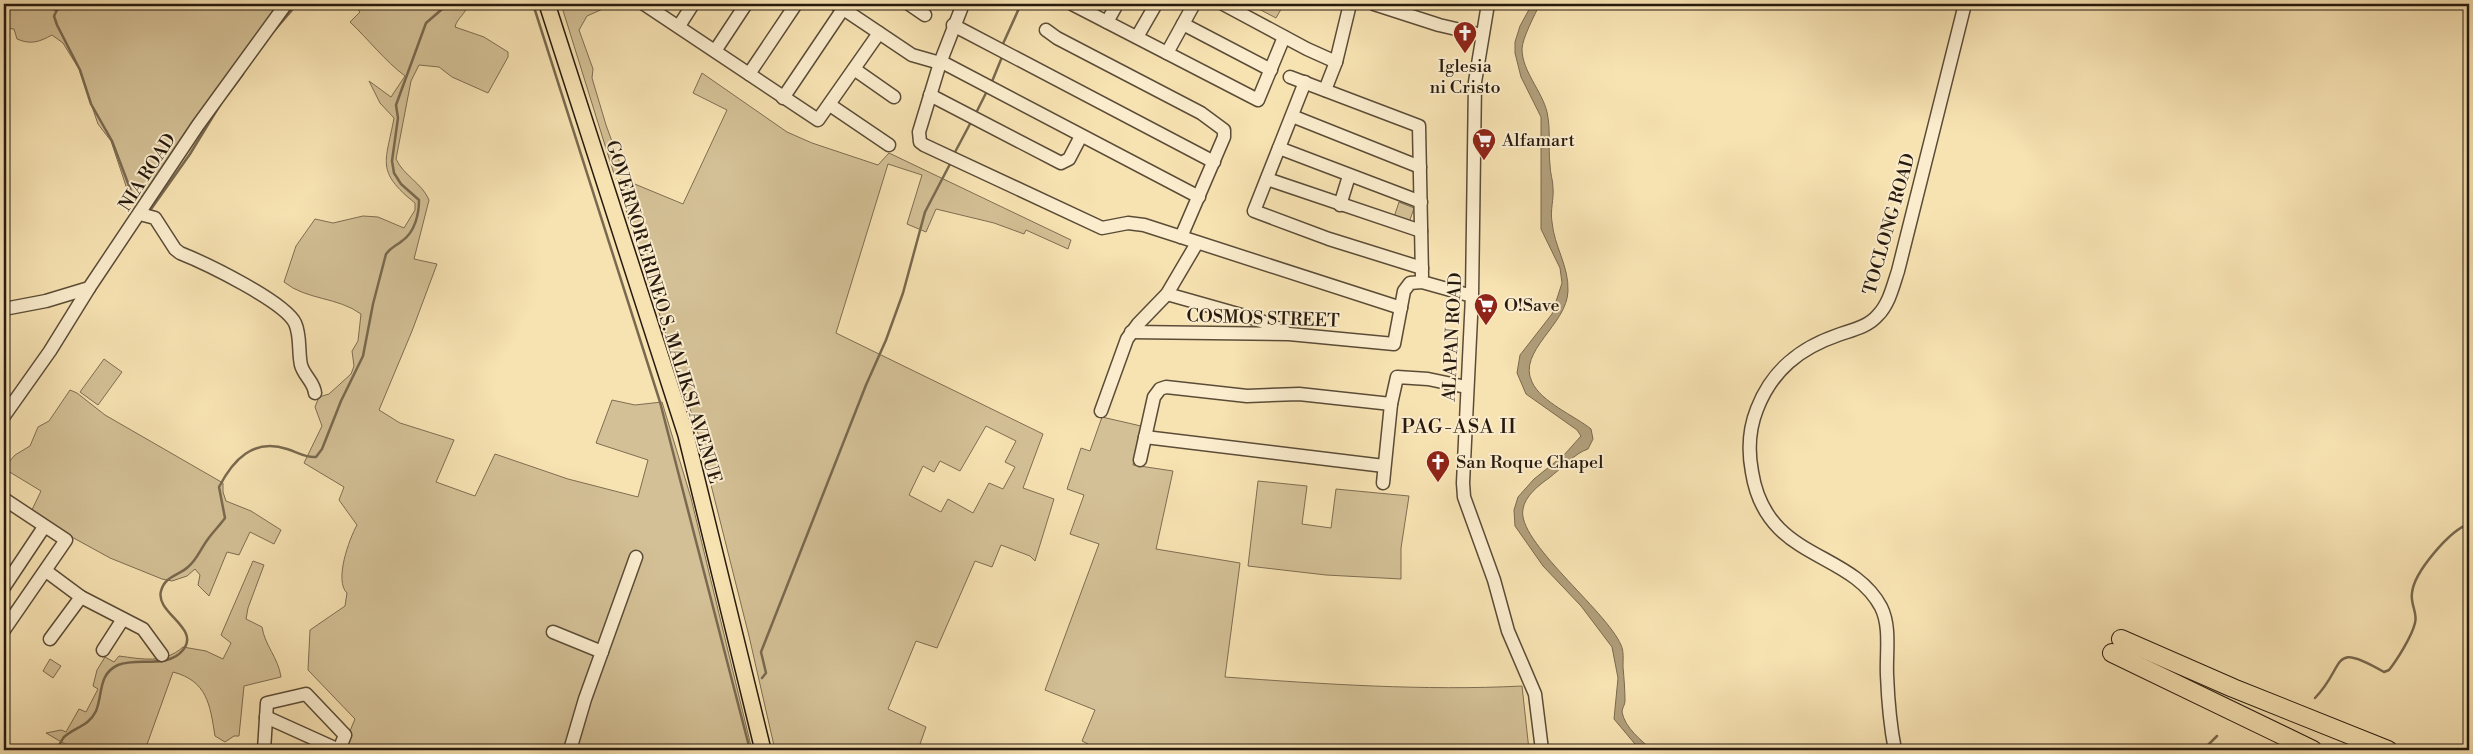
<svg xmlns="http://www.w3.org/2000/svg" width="2473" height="754" viewBox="0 0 2473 754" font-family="'Libre Bodoni',serif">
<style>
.green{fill:#d4c096;stroke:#7e6d52;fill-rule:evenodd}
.water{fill:#b09e7a;stroke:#79694f}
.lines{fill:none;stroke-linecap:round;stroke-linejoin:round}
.stream{stroke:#79694f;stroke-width:2.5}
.minor-casing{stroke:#5b4c37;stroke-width:15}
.major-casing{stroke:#271a0e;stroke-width:18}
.highway-casing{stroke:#271a0e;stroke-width:20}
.minor{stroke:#faeccd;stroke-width:12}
.major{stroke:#f7e2b2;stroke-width:15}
.highway{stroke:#f7e2b2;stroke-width:18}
.labels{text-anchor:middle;stroke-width:4;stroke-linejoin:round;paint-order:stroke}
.poi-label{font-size:18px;fill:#271a0e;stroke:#faeccd;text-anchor:start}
.street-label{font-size:18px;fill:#271a0e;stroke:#faeccd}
.quarter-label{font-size:20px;letter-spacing:1px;fill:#271a0e;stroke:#faeccd}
</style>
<rect width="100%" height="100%" fill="#f7e2b2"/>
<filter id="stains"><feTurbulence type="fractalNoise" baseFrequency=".004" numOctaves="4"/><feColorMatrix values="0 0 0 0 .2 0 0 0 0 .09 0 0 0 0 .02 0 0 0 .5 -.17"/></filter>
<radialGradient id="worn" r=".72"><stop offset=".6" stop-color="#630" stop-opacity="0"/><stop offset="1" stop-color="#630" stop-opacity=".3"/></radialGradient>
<g class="green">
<path d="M 4,4 L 281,4 L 147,195 L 130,198 L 111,141 L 98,124 L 79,69 L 63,43 L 52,35 C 39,42 31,45 17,39 L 14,29 L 4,28 Z"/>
<path d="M 352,4 L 468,4 C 466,14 457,18 455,27 L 484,37 L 508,52 L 508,57 L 488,93 L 452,77 L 439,67 L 419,65 L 411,81 L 396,159 C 404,176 422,183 429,200 L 414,259 L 437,264 L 412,331 L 379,410 L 400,423 L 454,440 L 436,482 L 475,496 L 495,454 L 568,479 L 638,497 L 648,460 L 596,443 L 612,400 L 635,405 L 662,402 L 691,498 L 752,750 L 342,750 L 355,719 L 308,670 L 310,630 L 345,606 L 347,593 C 334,581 349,539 357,525 L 339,500 L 344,487 L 304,463 L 322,426 L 315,407 L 319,397 L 329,394 L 351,374 L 354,366 L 352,351 L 358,341 L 361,314 C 338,297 306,300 284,282 L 296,246 L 315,219 L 333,223 L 363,216 L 378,217 L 404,228 L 415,210 L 415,203 C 375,171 386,162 394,118 L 380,103 L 369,81 L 391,97 L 405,76 C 384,60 369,40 350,22 L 360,12 Z"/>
<path d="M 561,4 L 598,4 L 605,8 L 587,16 L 579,30 L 593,69 L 592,78 L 606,125 L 621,166 L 620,171 L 614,174 Z"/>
<path d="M 1257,4 L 1284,4 L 1276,18 L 1255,7 Z"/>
<path d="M 702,73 L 787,132 L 812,143 L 878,165 L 889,153 L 1071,240 L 1068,249 L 1026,230 L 1024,234 L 994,223 L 936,209 L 926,232 L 907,224 L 922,175 L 888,164 L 836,333 L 1043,434 L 1023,488 L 1054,499 L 1035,561 L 1030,556 L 1001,545 L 992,567 L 975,561 L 937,648 L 916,641 L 888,709 L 926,727 L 918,750 L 775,750 L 749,636 L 699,437 L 616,179 L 625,180 L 683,204 L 727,110 L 693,93 ZM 986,426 L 1016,441 L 1005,462 L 1015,467 L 1003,489 L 989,483 L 973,513 L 948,499 L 941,512 L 909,495 L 923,466 L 934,472 L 940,461 L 960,471 Z"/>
<path d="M 1399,202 L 1414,208 L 1409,223 L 1394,217 Z"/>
<path d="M 104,359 L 122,372 L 98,405 L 80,392 Z"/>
<path d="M 70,390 L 77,393 L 105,415 L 223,483 L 223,492 L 226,501 L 251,511 L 281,530 L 274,544 L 250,532 L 239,555 L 227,552 L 209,596 L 198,585 L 200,575 L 195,569 L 187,576 L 172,581 L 162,579 L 110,558 L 30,514 L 41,491 L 8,471 L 8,463 L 15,455 L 30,446 L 38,427 L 49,421 Z"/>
<path d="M 1102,417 L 1141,426 L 1133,465 L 1173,471 L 1156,549 L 1240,563 L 1225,677 C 1322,684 1425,691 1522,686 L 1529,750 L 1086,750 L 1088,744 L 1082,741 L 1095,710 L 1045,690 L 1099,544 L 1070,534 L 1084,495 L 1067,489 L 1081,448 L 1090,451 Z"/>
<path d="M 1258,481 L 1307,486 L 1302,524 L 1331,528 L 1336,489 L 1409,496 L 1401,548 L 1401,579 L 1326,575 L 1248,566 Z"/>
<path d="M 253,561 L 264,565 L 248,608 L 246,619 L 262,627 C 265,646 278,657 281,677 L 244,686 L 239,736 L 234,736 L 225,742 L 215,736 C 210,704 207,681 173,672 L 145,750 L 82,750 L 82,747 L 65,744 L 46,733 L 61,730 L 66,732 L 79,709 L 86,712 L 98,689 L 93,686 L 97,670 L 105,657 L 114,662 L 119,656 C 142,659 164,664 183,647 L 206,651 L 223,659 L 231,643 L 221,635 Z"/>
<path d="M 50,659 L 61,666 L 53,678 L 43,671 Z"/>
</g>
<path class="water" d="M 1532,4 L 1540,4 C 1535,14 1522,39 1522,49 C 1522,71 1542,91 1547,112 C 1551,130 1548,147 1550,165 C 1550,173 1553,180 1553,188 C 1554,199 1550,210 1552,222 C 1554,246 1569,266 1568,291 C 1567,325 1517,351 1532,382 C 1541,402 1575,416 1591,429 L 1593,439 L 1588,449 C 1575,453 1561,469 1549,478 C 1539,485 1525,496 1523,509 C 1516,541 1606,610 1621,645 C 1624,651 1623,660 1623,667 C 1624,678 1625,690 1625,701 C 1625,705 1622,708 1622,712 C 1625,728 1641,740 1652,750 L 1640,750 L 1614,719 L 1618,678 L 1612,647 L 1581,606 L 1543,566 L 1515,526 L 1514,510 L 1518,497 L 1534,479 L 1564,455 L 1581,436 L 1577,430 L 1526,394 L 1517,373 L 1520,355 L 1552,314 L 1562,283 L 1560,268 L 1541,229 L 1541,117 L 1521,77 L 1515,53 L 1515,42 L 1520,26 Z"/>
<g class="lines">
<g class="stream">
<path d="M 36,4 L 57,10 L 64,4"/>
<path d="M 533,4 L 660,402 L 750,750"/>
<path d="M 294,5 L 296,4"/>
<path d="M 57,10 L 54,16 L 57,25 L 80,70 L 91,104 L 112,141 L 134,199"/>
<path d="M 274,31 L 292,10"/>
<path d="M 1002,46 L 1021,4"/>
<path d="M 991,84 L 1002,57"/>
<path d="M 228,94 L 243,74"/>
<path d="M 975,115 L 987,91"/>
<path d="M 954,154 L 971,122"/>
<path d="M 149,212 L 190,154 L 223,100"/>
<path d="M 762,678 L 766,673 L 761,652 L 866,385 L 886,340 L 903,293 L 925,212 L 950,164"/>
<path d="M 2315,698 C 2347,665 2329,640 2384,672 L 2389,670 C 2397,660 2412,636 2415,623 C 2418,613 2410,604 2412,593 C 2414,572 2450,530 2469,524"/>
<path d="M 56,750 C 59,746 61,741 64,737 C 75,727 89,726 96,711 C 103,694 98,674 118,665 C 137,657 168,669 183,650 C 201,628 155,613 161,591 C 165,576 178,576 188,567 C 197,560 201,548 208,539 C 213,532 220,525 225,518 L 219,487 C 233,460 253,438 287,449 C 297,452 305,458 316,457 L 322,449 L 341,401 L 363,356 L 373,304 L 386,254 C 391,247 396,246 402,241 C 415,232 419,214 419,200 L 401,184 L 394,173 L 392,161 L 398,118 L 396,105 L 426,23 L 448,4"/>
<path d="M 2203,750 L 2217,736"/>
</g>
<g class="minor-casing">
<g id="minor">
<path d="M 644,4 L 818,120 L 879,33"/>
<path d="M 836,4 L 912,55 L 940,63"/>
<path d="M 909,4 L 925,15"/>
<path d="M 963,4 L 940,63 L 919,132 L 920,142 L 924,145 L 1102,228 L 1128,223 L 1144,225 L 1401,308"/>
<path d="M 1072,4 L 1258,100 L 1284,37"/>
<path d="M 1223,4 L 1307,49 L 1336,62"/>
<path d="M 1374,4 L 1439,25 L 1482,35"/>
<path d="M 1488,4 L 1475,82 L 1472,296 L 1463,483 L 1464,497 L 1494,580 L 1508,631 L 1535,694 L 1542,750"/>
<path d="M 1107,22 L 1117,4"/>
<path d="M 1183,24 L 1271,70"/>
<path d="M 953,25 L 1214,162"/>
<path d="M 679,26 L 693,4"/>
<path d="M 1046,30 L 1057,38 L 1201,113 L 1224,130 L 1224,137 L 1181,237"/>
<path d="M 1137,37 L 1156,4"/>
<path d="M 715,51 L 746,4"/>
<path d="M 1167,53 L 1194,4"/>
<path d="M 940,61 L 1199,197"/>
<path d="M 854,69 L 894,97"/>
<path d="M 749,74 L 796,4"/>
<path d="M 1290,77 L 1419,126 L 1422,276"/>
<path d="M 1305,82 L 1254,211 L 1329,239 L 1422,268"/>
<path d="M 1325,90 L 1336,62 L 1350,4"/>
<path d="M 930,95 L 1061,163 L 1069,159 L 1081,136"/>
<path d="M 783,98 L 843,9"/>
<path d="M 830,105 L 889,145"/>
<path d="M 1292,116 L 1420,167"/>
<path d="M 1279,148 L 1421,202"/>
<path d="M 1267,179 L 1421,231"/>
<path d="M 1340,205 L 1349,176"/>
<path d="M 140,214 L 155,218 L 175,249 L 180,253 C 205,263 284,301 295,323 C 301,336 298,352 301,365 C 304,376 314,382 315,393"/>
<path d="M 1167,294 L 1259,320 L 1284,331"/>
<path d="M 4,309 L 46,301 L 89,288 L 198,125 L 286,4"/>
<path d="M 1131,332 L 1289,334 L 1394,344 L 1404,291 L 1410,283 L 1422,282 L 1472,296"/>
<path d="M 1101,411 L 1127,339 L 1138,324 L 1167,294 L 1197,243"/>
<path d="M 4,416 L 50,351 L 89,288"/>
<path d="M 1145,437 L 1384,466"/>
<path d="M 1140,460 L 1154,397 L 1160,389 L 1166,387 L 1247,396 L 1299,394 L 1391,404"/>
<path d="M 1383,483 L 1391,404 L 1397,377 L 1428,379 L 1466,387"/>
<path d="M 4,499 L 66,540 L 4,630"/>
<path d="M 46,571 L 81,597 L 143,629 L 162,655"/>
<path d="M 4,587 L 44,527"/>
<path d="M 553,632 L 602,652"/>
<path d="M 50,639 L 81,597"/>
<path d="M 103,650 L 123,619"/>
<path d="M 266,717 L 339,750"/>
<path d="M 264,750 L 267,703 L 306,694 L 345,735 L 339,750"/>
<path d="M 570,750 L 585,699 L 636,557"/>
<path d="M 1895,750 C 1890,725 1888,700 1887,675 C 1886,653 1891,627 1881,607 C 1850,549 1766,561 1752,472 C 1748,451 1749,429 1757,409 C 1772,370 1800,348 1838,335 C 1852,330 1868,327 1878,315 C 1889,304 1893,286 1898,271 L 1965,4"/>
</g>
</g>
<g class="major-casing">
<path id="major" d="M 547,4 L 686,435 L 763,750"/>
</g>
<g class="highway-casing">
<g id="highway">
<path d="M 2121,639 L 2233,688 L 2388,750"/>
<path d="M 2112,653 L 2313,750"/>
</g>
</g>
<use href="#minor" class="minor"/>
<use href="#major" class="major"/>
<use href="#highway" class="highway"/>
</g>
<defs>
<g id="church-pin" transform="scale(1.25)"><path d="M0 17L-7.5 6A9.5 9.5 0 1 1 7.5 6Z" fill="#8f2418" stroke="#faeccd"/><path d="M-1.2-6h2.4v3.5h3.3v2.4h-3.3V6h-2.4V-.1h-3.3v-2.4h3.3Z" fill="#fff"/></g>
<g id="supermarket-pin" transform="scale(1.25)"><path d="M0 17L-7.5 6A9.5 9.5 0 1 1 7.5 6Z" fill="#8f2418" stroke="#faeccd"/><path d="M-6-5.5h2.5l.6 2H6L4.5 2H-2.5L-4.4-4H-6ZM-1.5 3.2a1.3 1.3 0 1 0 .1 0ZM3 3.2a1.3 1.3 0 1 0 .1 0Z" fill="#fff"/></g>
</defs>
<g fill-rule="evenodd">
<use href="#church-pin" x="1465" y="33"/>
<use href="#supermarket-pin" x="1484" y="140"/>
<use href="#supermarket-pin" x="1486" y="305"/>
<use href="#church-pin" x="1438" y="462"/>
</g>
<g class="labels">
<g class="poi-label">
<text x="1465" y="72" text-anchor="middle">Iglesia<tspan x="1465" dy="21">ni Cristo</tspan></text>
<text x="1502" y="146">Alfamart</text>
<text x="1504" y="311">O!Save</text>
<text x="1456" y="468">San Roque Chapel</text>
</g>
<g class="street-label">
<text transform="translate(147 172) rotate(-57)" y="6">NIA ROAD</text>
<text transform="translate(1889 224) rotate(-74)" y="6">TOCLONG ROAD</text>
<text transform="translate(664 312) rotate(73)" y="6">GOVERNOR ERINEO S. MALIKSI AVENUE</text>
<text transform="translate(1263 318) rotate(2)" y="6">COSMOS STREET</text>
<text transform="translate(1452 337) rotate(-87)" y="6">ALAPAN ROAD</text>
</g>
<g class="quarter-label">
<text x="1459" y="433">PAG-ASA II</text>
</g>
</g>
<rect width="2473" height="754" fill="none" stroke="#f7e2b2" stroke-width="20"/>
<rect x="5" y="5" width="2463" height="744" fill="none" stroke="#271a0e" stroke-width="2.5"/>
<rect x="10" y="10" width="2453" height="734" fill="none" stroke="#271a0e"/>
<rect width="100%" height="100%" filter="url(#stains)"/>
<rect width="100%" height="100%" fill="url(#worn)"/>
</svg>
